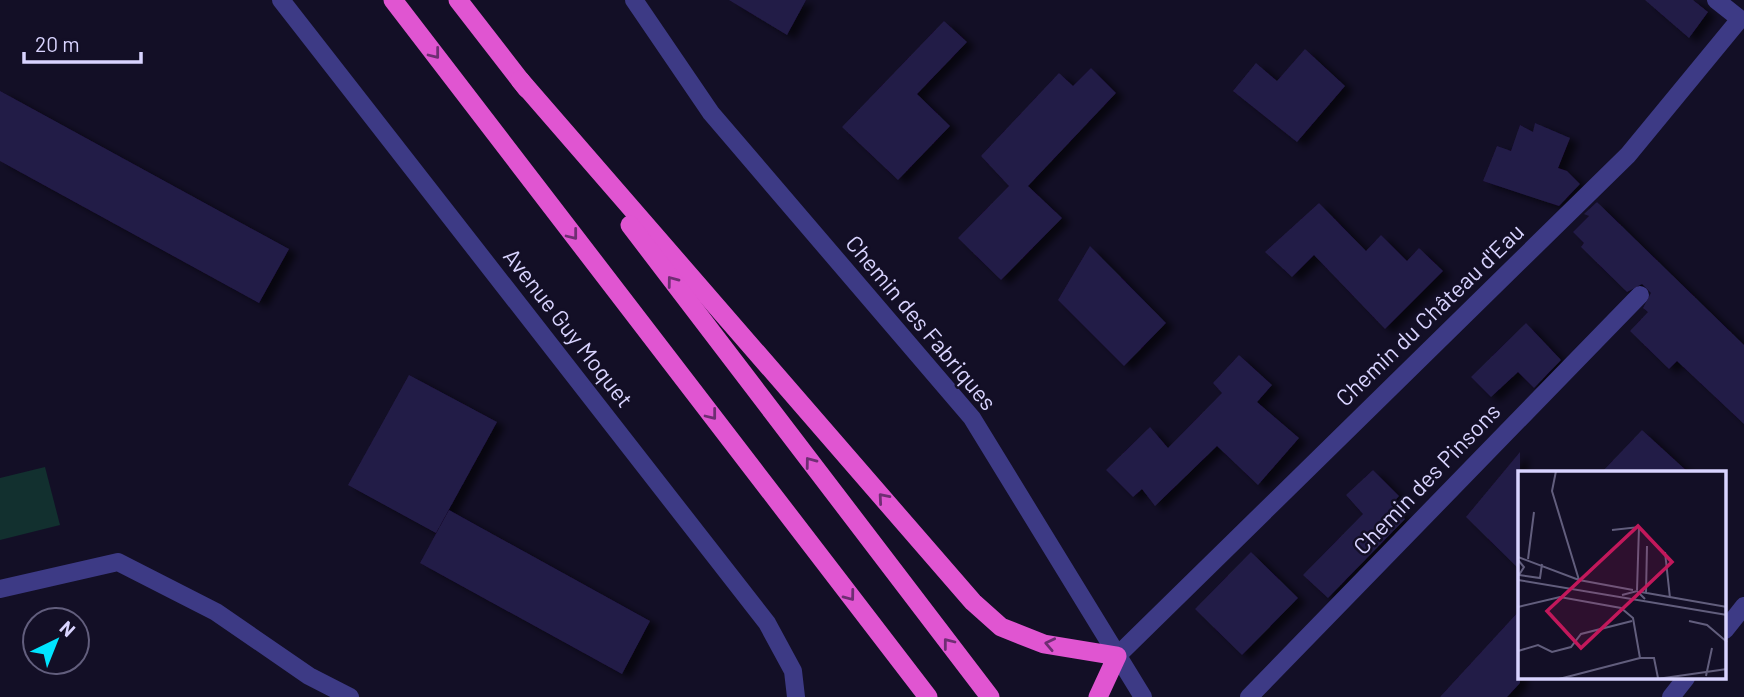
<svg xmlns="http://www.w3.org/2000/svg" width="1744" height="697" viewBox="0 0 1744 697" font-family="Barlow,sans-serif">
<style>
.green{fill:#12302f}
.building{fill:#241b47;filter:url(#shadow)}
.lines{fill:none;stroke-linecap:round;stroke-linejoin:round}
.service{stroke:#3d3a85;stroke-width:18}
.minor{stroke:#3d3a85;stroke-width:18}
.tertiary{stroke:#3d3a85;stroke-width:18}
.trunk{stroke:#e055d1;stroke-width:19}
.oneway{stroke:#6f2e73}
.labels{text-anchor:middle;stroke-width:5;stroke-linejoin:round;paint-order:stroke}
.street-label{font-size:23px;fill:#d9d4ff;stroke:#130f26}
.inset-road{fill:none;stroke:#625e7d;stroke-width:2}
.view{fill:#c2185b;fill-opacity:0.15;stroke:#c2185b;stroke-width:3.5}
.inset-edge{fill:none;stroke:#d9d4ff;stroke-width:3.5}
</style>
<defs>
<filter id="shadow"><feDropShadow dx="8" dy="4.5" stdDeviation="3.5" flood-color="#0009"/></filter>
</defs>
<rect width="100%" height="100%" fill="#130f26"/>
<path class="green" d="M 45,467 L 60,525 L 0,540 L 0,478 Z"/>
<g class="building">
<path d="M 729,0 L 806,0 L 787,35 Z"/>
<path d="M 1645,0 L 1693,0 L 1708,12 L 1689,38 Z"/>
<path d="M 944,21 L 967,42 L 917,94 L 950,126 L 898,180 L 842,127 Z"/>
<path d="M 1305,49 L 1345,86 L 1297,142 L 1233,91 L 1256,63 L 1277,81 Z"/>
<path d="M 1091,68 L 1116,93 L 1028,186 L 1062,218 L 1001,280 L 958,238 L 1009,186 L 981,156 L 1059,73 L 1073,86 Z"/>
<path d="M 0,91 L 289,249 L 259,303 L 0,161 Z"/>
<path d="M 1535,123 L 1570,138 L 1558,168 L 1567,171 L 1580,184 L 1559,206 L 1483,181 L 1497,146 L 1511,151 L 1520,125 L 1533,132 Z"/>
<path d="M 1597,202 L 1744,345 L 1744,424 L 1677,361 L 1669,369 L 1630,331 L 1648,312 L 1643,308 L 1651,293 L 1642,284 L 1627,292 L 1581,247 L 1584,243 L 1573,232 L 1589,216 L 1584,214 Z"/>
<path d="M 1319,203 L 1366,251 L 1381,235 L 1407,261 L 1419,248 L 1443,271 L 1385,329 L 1314,255 L 1292,277 L 1265,252 Z"/>
<path d="M 1090,246 L 1166,323 L 1124,366 L 1058,300 Z"/>
<path d="M 1526,323 L 1561,360 L 1534,388 L 1518,372 L 1491,397 L 1471,377 Z"/>
<path d="M 1239,355 L 1272,385 L 1257,402 L 1299,438 L 1258,485 L 1217,446 L 1155,506 L 1142,489 L 1133,497 L 1106,470 L 1150,427 L 1168,448 L 1222,393 L 1213,383 Z"/>
<path d="M 409,375 L 497,422 L 436,533 L 348,485 Z"/>
<path d="M 1642,430 L 1689,473 L 1601,473 Z"/>
<path d="M 1520,452 L 1520,570 L 1466,517 Z"/>
<path d="M 1373,470 L 1399,496 L 1391,505 L 1405,519 L 1328,598 L 1303,575 L 1363,514 L 1346,495 Z"/>
<path d="M 449,510 L 650,621 L 622,674 L 420,563 Z"/>
<path d="M 1251,552 L 1298,598 L 1242,655 L 1195,609 Z"/>
<path d="M 1520,610 L 1520,683 L 1507,697 L 1440,697 Z"/>
</g>
<g class="lines">
<g class="service">
<path d="M 1725,630 L 1744,606"/>
<path d="M 1249,697 L 1640,295"/>
<path d="M 1671,697 L 1686,678"/>
</g>
<g class="minor">
<path d="M 281,0 L 767,623 L 793,671 L 796,697"/>
<path d="M 0,589 L 118,562 L 216,612 L 309,676 L 350,697"/>
<path d="M 1117,656 L 1628,155 L 1740,19 L 1716,0"/>
</g>
<path class="tertiary" d="M 634,0 L 711,113 L 972,418 L 1143,697"/>
<g class="trunk">
<path d="M 393,0 L 928,697"/>
<path d="M 458,0 L 527,89"/>
<path d="M 520,80 L 973,602 L 1001,627 L 1044,644 L 1117,656 L 1098,697"/>
<path d="M 630,225 L 990,697"/>
</g>
</g>
<defs><path id="oneway-chevron" d="M-2-3.5L2.5 0L-2 3.5" fill="none" stroke-width="1.6" stroke-linecap="round" stroke-linejoin="round" transform="scale(1.75)"/></defs>
<g class="oneway">
<use href="#oneway-chevron" transform="translate(435 54) rotate(52)"/>
<use href="#oneway-chevron" transform="translate(573 235) rotate(52)"/>
<use href="#oneway-chevron" transform="translate(672 281) rotate(-127)"/>
<use href="#oneway-chevron" transform="translate(712 415) rotate(52)"/>
<use href="#oneway-chevron" transform="translate(810 462) rotate(-127)"/>
<use href="#oneway-chevron" transform="translate(883 498) rotate(-131)"/>
<use href="#oneway-chevron" transform="translate(850 596) rotate(53)"/>
<use href="#oneway-chevron" transform="translate(948 643) rotate(-128)"/>
<use href="#oneway-chevron" transform="translate(1050 644) rotate(-168)"/>
</g>
<g class="labels">
<g class="street-label">
<text transform="translate(1430 315) rotate(-44)" y="8">Chemin du Château d'Eau</text>
<text transform="translate(921 323) rotate(50)" y="8">Chemin des Fabriques</text>
<text transform="translate(568 328) rotate(52)" y="8">Avenue Guy Moquet</text>
<text transform="translate(1427 479) rotate(-46)" y="8">Chemin des Pinsons</text>
</g>
</g>
<g transform="translate(1518 471)">
<rect width="208" height="208" fill="#130f26"/>
<path class="inset-road" d="M 38,0 L 34,20 L 61,109M 94,59 L 121,56 L 119,119M 147,81 L 152,127M 0,86 L 61,109 L 115,119M 10,88 L 16,41M 0,89 L 6,96 L 1,104 L 22,107 L 24,93M 0,109 L 209,144M 123,121 L 209,136M 128,122 L 129,75M 104,124 L 119,120 L 127,128M 0,136 L 42,126 L 103,137 L 115,147 L 122,187 L 136,187 L 140,207M 171,150 L 189,154 L 209,171M 0,180 L 20,174 L 34,181 L 53,176 L 63,163 L 114,150M 188,205 L 194,177M 41,208 L 122,187M 139,208 L 209,198"/>
<path class="view" d="M 120,55 L 154,91 L 63,177 L 29,140 Z"/>
<rect width="208" height="208" class="inset-edge"/>
</g>
<g transform="translate(56 641) rotate(43)"><circle r="33" fill="#130f26" stroke="#625e7d" stroke-width="2"/>
<path d="M0-5L12 26L0 18L-12 26Z" fill="#00e5ff"/>
<text y="-10" font-size="19" font-weight="bold" text-anchor="middle" fill="#d9d4ff">N</text>
</g>
<path d="M24 52v10h117v-10" fill="none" stroke="#d9d4ff" stroke-width="3.5"/>
<text x="35" y="52" font-size="21" fill="#d9d4ff" stroke="#130f26" stroke-width="5" paint-order="stroke">20 m</text>
</svg>
